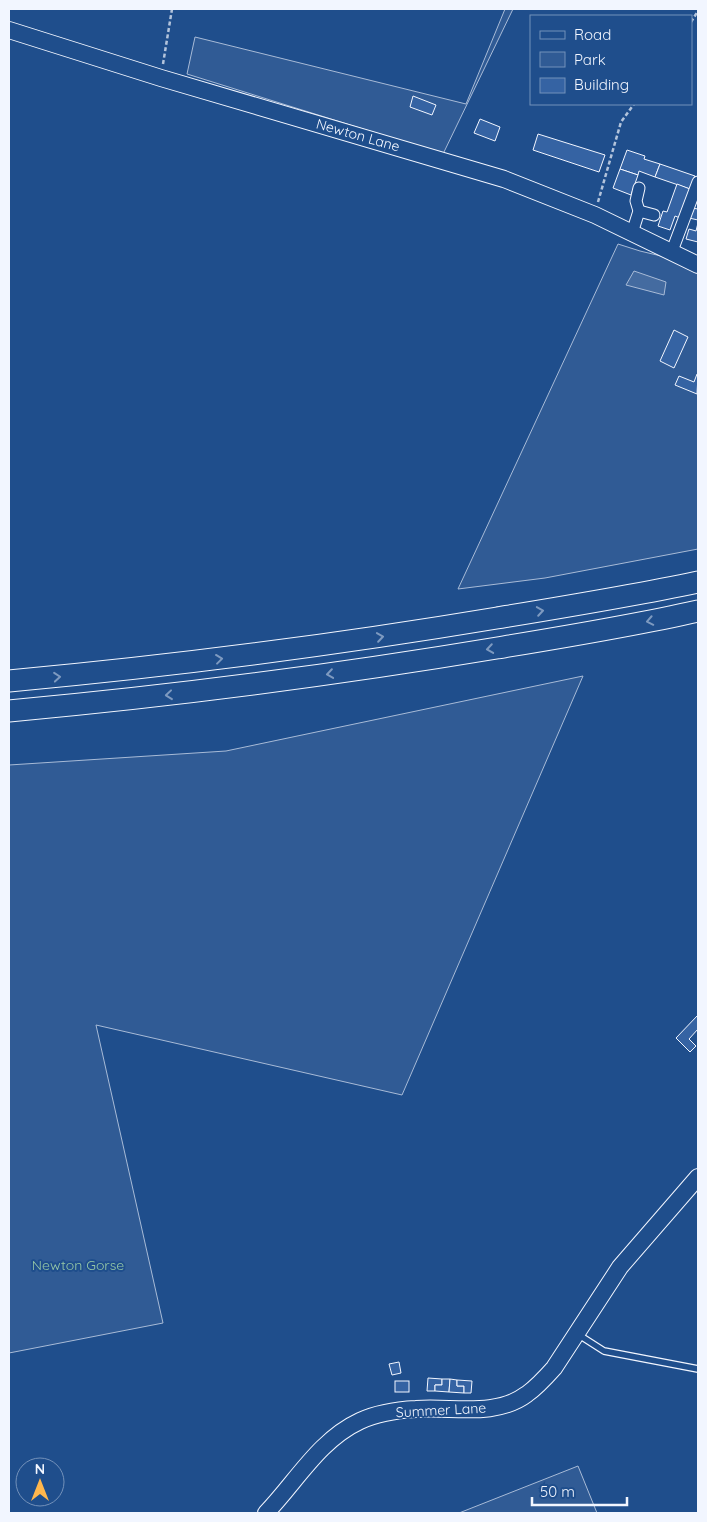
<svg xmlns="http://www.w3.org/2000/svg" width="707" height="1522" viewBox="0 0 707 1522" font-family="Quicksand,sans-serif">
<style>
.green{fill:#305b95;stroke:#a8bbd7}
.water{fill:#446ba0;stroke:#a8bbd7}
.building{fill:#3563a3;stroke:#f2f6ff}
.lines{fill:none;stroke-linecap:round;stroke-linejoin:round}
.lane-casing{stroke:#f2f6ff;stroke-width:8}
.street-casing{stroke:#f2f6ff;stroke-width:13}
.secondary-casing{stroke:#f2f6ff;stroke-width:18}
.highway-casing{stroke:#f2f6ff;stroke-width:23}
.path{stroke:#b3c4dc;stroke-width:2.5;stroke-dasharray:4 2.5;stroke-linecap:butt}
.lane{stroke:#1f4e8c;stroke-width:5.5}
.street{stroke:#1f4e8c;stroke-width:11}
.secondary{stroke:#1f4e8c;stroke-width:16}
.highway{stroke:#1f4e8c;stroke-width:21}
.oneway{stroke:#7e9ac0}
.labels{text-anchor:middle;stroke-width:4;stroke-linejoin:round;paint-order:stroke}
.street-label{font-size:14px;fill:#f2f6ff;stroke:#1f4e8c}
.park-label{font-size:14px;fill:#97c8a6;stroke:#1f4e8c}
</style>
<rect width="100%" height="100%" fill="#1f4e8c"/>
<g class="green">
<path d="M 505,9 L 513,9 L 443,154 L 187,74 L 195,37 L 466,104 Z"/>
<path d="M 618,244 L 640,251 L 661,256 L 698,270 L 698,549 L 545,578 L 458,589 Z"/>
<path d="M 583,676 L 402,1095 L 96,1025 L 163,1323 L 9,1353 L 9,765 L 226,751 Z"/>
<path d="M 578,1466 L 597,1513 L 459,1513 Z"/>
</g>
<path class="water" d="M 634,271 L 666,282 L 664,295 L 626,285 Z"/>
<g class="building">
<path d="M 413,96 L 436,105 L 432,115 L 410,107 Z"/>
<path d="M 480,119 L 500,127 L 495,141 L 474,133 Z"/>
<path d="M 538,134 L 605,155 L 599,172 L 533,150 Z"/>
<path d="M 627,150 L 645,156 L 644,159 L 660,164 L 655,177 L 639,171 L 638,175 L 620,169 Z"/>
<path d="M 660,164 L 695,176 L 690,189 L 655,177 Z"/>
<path d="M 620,169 L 638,175 L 631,195 L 613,188 Z"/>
<path d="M 677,184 L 690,189 L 680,218 L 675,216 L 670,230 L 658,226 L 663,211 L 667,212 Z"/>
<path d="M 692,208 L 698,209 L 698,220 L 689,218 Z"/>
<path d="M 698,223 L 698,242 L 686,239 L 689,229 L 696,231 Z"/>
<path d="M 674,330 L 688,337 L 674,368 L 660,361 Z"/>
<path d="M 697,374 L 698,375 L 697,394 L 675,385 L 679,376 L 694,382 Z"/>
<path d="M 698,1015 L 698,1029 L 689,1039 L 696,1046 L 690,1052 L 676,1038 Z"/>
<path d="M 399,1362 L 401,1373 L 392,1375 L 389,1364 Z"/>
<path d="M 428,1378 L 442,1379 L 442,1385 L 435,1385 L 435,1391 L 427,1391 Z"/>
<path d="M 442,1379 L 450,1379 L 449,1392 L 435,1391 L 435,1385 L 442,1385 Z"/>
<path d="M 450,1379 L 457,1380 L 457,1386 L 464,1386 L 464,1393 L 449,1392 Z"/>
<path d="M 457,1380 L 472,1381 L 471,1393 L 464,1393 L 464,1386 L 457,1386 Z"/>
<rect x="395" y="1381" width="14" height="11"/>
</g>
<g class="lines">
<g class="lane-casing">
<path id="lane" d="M 579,1335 L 604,1351 L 698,1369"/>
</g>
<g class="street-casing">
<g id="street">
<path d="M 639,211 L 654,215"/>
<path d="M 632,233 L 639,211 L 636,201 L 639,188"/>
<path d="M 672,251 L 698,182"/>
</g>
</g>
<g class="secondary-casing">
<g id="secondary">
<path d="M 9,30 L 161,78 L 504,179 L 595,215 L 698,265"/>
<path d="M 266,1513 C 296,1482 319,1440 360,1421 C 377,1413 397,1410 416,1409 C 452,1406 495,1418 527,1394 C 537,1387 546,1377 554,1368 L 620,1267 L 698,1177"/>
</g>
</g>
<g class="highway-casing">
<g id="highway">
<path d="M 9,681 C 172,666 335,645 497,618 C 564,607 632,596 698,582"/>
<path d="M 9,711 C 172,696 335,675 497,648 C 564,637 632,626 698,611"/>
</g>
</g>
<g class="path">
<path d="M 691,22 L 698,11"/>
<path d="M 163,64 L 172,9"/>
<path d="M 598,202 L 621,122 L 634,104"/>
</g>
<use href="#lane" class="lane"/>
<use href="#street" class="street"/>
<use href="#secondary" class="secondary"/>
<use href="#highway" class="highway"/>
</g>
<defs><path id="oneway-chevron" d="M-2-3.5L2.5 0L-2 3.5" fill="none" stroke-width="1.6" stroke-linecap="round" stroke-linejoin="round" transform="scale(1.25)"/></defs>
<g class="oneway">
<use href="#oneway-chevron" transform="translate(540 611) rotate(-9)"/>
<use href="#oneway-chevron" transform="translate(650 621) rotate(169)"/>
<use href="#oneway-chevron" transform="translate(380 637) rotate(-8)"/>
<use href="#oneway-chevron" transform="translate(490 649) rotate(171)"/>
<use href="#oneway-chevron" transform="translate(219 659) rotate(-7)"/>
<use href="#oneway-chevron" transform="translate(330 674) rotate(172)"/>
<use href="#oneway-chevron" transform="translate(57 677) rotate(-5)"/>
<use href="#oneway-chevron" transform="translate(169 695) rotate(174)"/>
</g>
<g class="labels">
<g class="street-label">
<text transform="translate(358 135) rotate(16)" y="5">Newton Lane</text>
<text transform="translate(441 1410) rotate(-3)" y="5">Summer Lane</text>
</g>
<g class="park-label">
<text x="78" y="1270">Newton Gorse</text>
</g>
</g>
<rect width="707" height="1522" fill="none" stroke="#f2f6ff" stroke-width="20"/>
<rect x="530" y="15" width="162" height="90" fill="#1f4e8c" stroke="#7391ba"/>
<rect x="540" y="31" width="25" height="8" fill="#1f4e8c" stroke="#7391ba"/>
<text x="574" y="40" font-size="15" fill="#f2f6ff">Road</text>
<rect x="540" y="52" width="25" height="15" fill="#305b95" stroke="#7391ba"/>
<text x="574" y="65" font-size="15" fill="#f2f6ff">Park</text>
<rect x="540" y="78" width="25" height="15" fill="#3563a3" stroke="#7391ba"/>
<text x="574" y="90" font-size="15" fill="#f2f6ff">Building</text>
<g transform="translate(40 1482)"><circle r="24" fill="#1f4e8c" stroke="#7391ba"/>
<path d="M0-4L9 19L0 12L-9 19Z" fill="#ffb74d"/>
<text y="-8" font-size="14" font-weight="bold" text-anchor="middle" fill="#f2f6ff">N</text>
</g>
<path d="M532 1497v8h95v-8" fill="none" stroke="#f2f6ff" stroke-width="2.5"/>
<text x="540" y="1497" font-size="15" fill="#f2f6ff" stroke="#1f4e8c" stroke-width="4" paint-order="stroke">50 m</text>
</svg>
